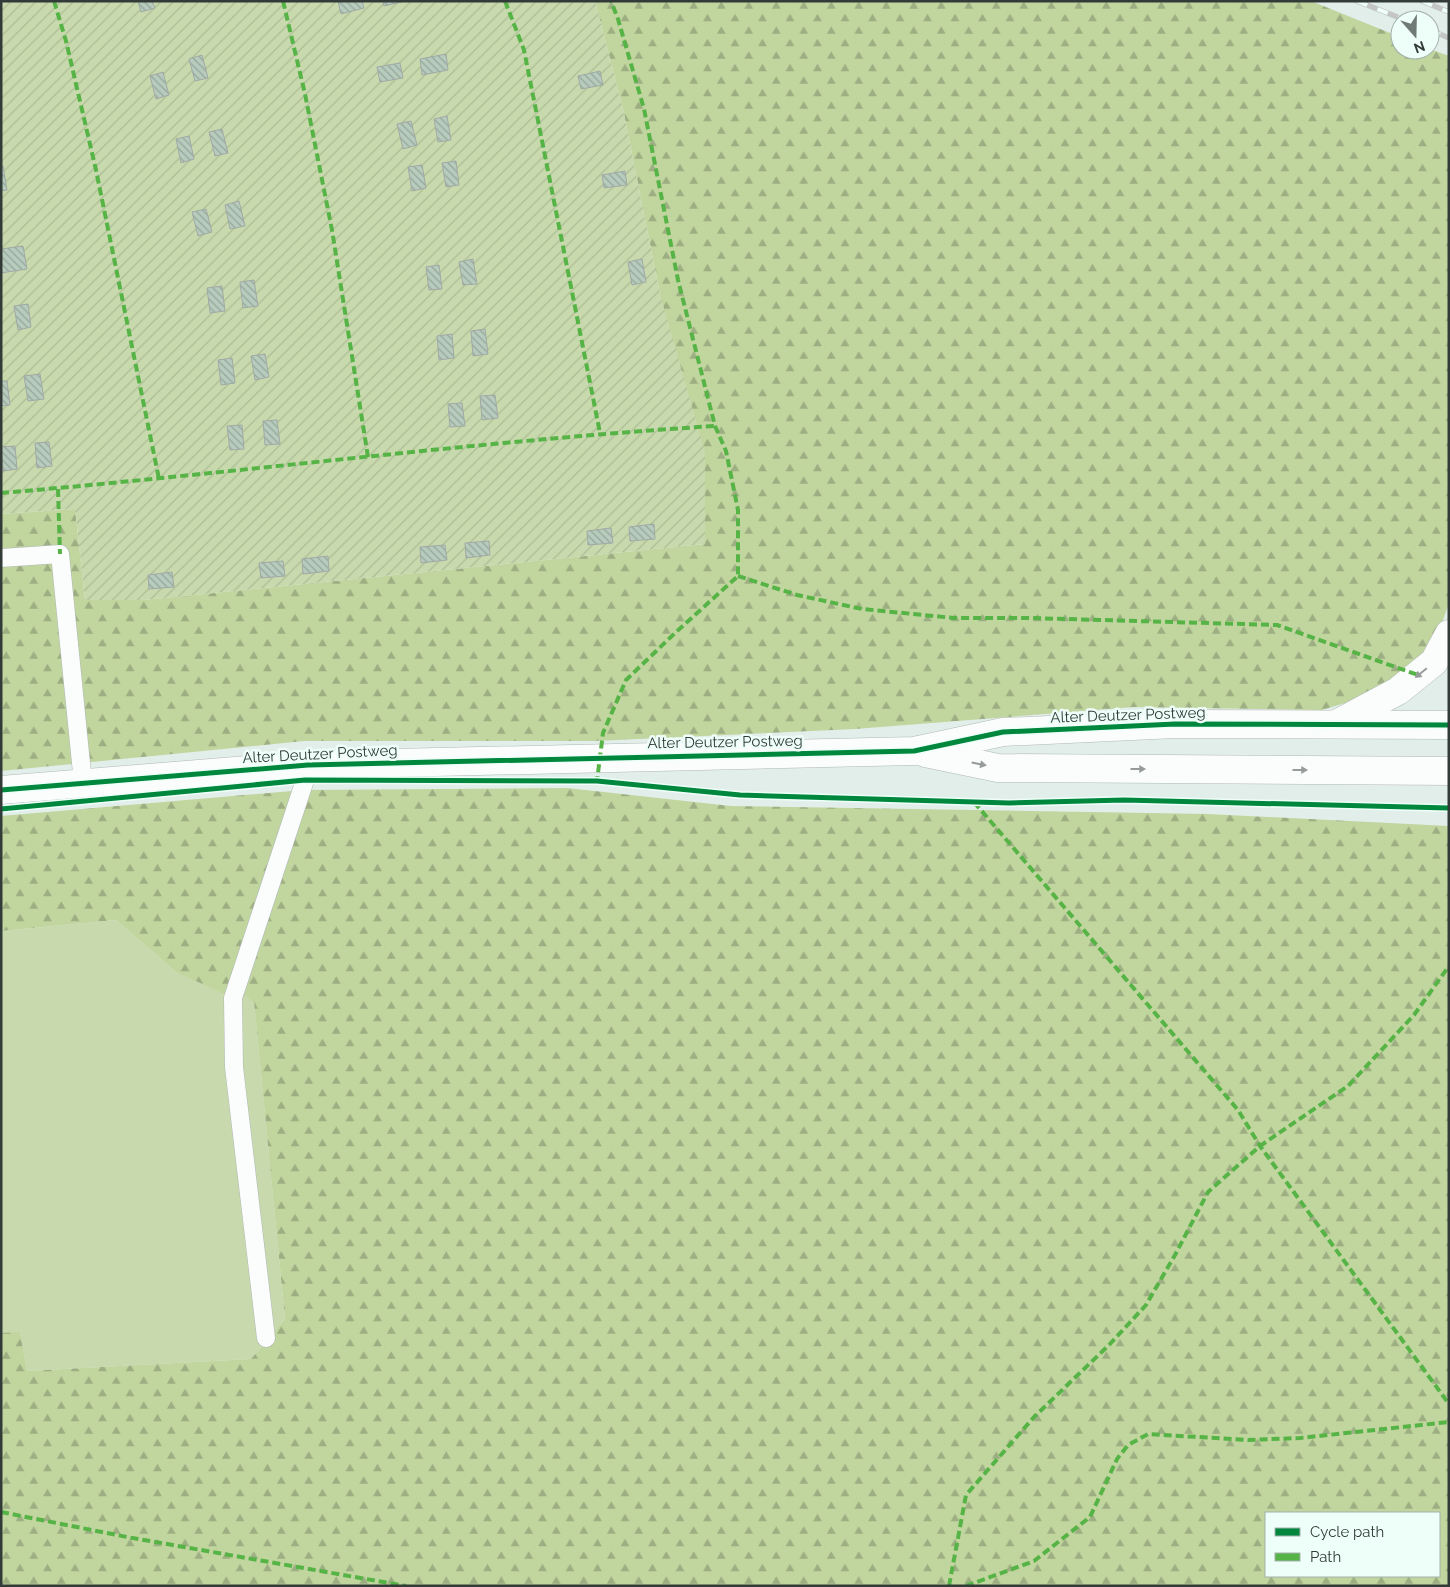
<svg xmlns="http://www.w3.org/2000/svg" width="1450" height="1587" viewBox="0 0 1450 1587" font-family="Raleway,sans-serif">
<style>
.grass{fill:#c8daad}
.forest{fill:url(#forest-firs);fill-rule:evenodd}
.garden{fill:url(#garden-furrows)}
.building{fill:url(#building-back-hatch);stroke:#a1a9a5}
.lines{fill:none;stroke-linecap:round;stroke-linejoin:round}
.lane-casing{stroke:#afb8b5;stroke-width:19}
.secondary-casing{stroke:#afb8b5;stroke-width:29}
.lane{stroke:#fbfcfc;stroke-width:18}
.secondary{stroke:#fbfcfc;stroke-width:28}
.rail-casing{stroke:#c3c6c5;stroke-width:5.5}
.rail{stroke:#eefff9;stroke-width:4;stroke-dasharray:11;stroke-linecap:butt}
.quiet{stroke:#56b346;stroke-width:4;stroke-dasharray:8 4;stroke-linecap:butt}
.cycleway-casing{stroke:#eefff9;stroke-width:8}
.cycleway{stroke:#00873e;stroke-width:5}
.oneway{fill:#979c9a}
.labels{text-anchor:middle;stroke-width:5;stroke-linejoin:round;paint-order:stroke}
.street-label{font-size:15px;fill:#333b38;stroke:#eefff9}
</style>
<defs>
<pattern id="forest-firs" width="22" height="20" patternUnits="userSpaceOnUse" patternTransform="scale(1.25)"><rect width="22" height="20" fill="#c1d59e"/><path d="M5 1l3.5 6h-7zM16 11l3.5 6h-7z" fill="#9dae82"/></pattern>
<pattern id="garden-furrows" width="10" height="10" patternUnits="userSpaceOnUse" patternTransform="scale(1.25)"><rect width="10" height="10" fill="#c8daad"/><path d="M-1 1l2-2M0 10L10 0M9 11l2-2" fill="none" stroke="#acbc96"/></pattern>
<pattern id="building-back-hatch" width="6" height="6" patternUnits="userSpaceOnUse" patternTransform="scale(1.25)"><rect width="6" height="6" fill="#b7ccbd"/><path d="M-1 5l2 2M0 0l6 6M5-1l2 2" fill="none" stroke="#95a79b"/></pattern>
</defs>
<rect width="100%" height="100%" fill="#e2eeea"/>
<path class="grass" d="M 116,920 L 176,972 L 245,996 L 254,1001 L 285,1319 L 251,1359 L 27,1371 L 20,1333 L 1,1333 L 1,931 Z"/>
<g class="forest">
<path d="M 595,1 L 1311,1 L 1400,37 L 1400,50 L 1430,50 L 1430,49 L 1449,56 L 1449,603 L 1435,643 L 1384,691 L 1322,710 L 1134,707 L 855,729 L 595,741 L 304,741 L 1,771 L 1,514 L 75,509 L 85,600 L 144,600 L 705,544 L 660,294 L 623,109 Z"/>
<path d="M 567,788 L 731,806 L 1208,814 L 1449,826 L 1449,1586 L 1,1586 L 1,1333 L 20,1332 L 27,1371 L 251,1359 L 285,1319 L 254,1002 L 245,996 L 233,998 L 176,972 L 116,920 L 1,931 L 1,816 L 304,790 ZM 1266,1513 L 1439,1513 L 1439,1576 L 1266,1576 Z"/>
</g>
<path class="garden" d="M 1,1 L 595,1 L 623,109 L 660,294 L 705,452 L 705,544 L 144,600 L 85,600 L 75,509 L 1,514 Z"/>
<g class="building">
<path d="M 138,1 L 152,1 L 155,8 L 141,12 Z"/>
<path d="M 338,1 L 362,1 L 364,8 L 341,14 Z"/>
<path d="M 383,1 L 405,1 L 384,6 Z"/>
<path d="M 446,54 L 448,70 L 422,75 L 420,59 Z"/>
<path d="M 202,55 L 208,78 L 195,81 L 189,59 Z"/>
<path d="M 400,63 L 403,78 L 380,82 L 377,67 Z"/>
<path d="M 600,71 L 603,85 L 581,89 L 578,76 Z"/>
<path d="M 163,72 L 169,95 L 156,99 L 150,76 Z"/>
<path d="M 447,116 L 451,140 L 438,142 L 434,119 Z"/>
<path d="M 411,121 L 417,145 L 403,149 L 397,124 Z"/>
<path d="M 222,129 L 228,153 L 215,156 L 209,132 Z"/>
<path d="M 189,136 L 194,159 L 181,163 L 176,139 Z"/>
<path d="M 456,161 L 459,185 L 446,187 L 442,163 Z"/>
<path d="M 422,165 L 426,188 L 412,191 L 408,167 Z"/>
<path d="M 1,166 L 3,166 L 7,190 L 1,191 Z"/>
<path d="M 625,171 L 627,185 L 604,188 L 602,175 Z"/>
<path d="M 239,201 L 245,226 L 230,229 L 225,205 Z"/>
<path d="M 206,209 L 212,232 L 198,236 L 192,212 Z"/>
<path d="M 23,246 L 27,269 L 1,273 L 1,249 Z"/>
<path d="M 473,259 L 477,284 L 463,285 L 459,262 Z"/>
<path d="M 642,259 L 646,282 L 632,285 L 628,262 Z"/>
<path d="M 439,265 L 442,289 L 429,290 L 426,267 Z"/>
<path d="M 254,280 L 258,306 L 243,308 L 240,282 Z"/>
<path d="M 222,286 L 225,311 L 210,313 L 207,288 Z"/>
<path d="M 28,304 L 31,327 L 18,330 L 14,306 Z"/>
<path d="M 485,329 L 488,354 L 473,356 L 471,331 Z"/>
<path d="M 452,334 L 454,358 L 439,360 L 437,336 Z"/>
<path d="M 265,354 L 269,377 L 255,380 L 251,356 Z"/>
<path d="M 232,358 L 235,383 L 221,385 L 218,360 Z"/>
<path d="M 40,374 L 44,399 L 28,401 L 24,376 Z"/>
<path d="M 1,381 L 7,381 L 10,405 L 1,406 Z"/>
<path d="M 495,395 L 498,418 L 482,420 L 480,396 Z"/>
<path d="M 462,403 L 465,426 L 450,427 L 448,404 Z"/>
<path d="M 277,420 L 280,444 L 265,445 L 263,421 Z"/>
<path d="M 242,425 L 244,449 L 230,450 L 227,426 Z"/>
<path d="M 49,442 L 52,466 L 37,468 L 35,443 Z"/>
<path d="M 15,446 L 17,469 L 3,471 L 1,447 Z"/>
<path d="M 654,524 L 655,539 L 630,541 L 629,527 Z"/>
<path d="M 611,528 L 613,543 L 588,545 L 587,531 Z"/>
<path d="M 489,541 L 490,555 L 466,558 L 465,543 Z"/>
<path d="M 445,545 L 447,560 L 421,563 L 420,547 Z"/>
<path d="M 328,556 L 329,571 L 303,574 L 302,559 Z"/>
<path d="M 283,561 L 285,576 L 261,578 L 259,563 Z"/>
<path d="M 172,572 L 174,587 L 149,589 L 148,575 Z"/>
</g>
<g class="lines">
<g class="lane-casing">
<g id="lane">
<path d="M 1,558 L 60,554 L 83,783"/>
<path d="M 266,1338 L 234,1067 L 233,998 L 305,780 L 308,765"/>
</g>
</g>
<g class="secondary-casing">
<g id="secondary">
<path d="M 1338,723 L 1398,691 L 1434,662 L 1449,634"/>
<path d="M 925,753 L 998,768 L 1449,771"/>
<path d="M 1,790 L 308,765 L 914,751 L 1003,732 L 1175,724 L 1449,725"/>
</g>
</g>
<use href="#lane" class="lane"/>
<use href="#secondary" class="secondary"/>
<g class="rail-casing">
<g id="rail">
<path d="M 1357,1 L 1405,20"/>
<path d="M 1422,1 L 1449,12"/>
<path d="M 1430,30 L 1449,38"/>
</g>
</g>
<use href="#rail" class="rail"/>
<g class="quiet">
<path d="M 54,1 L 66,41 L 96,170 L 159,479"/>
<path d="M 283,1 L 305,94 L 332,230 L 368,457"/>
<path d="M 505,1 L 524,50 L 600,433"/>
<path d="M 58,489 L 60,554"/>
<path d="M 1,493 C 239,473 476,441 715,426"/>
<path d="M 738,576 L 797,595 L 862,609 L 954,618 L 1031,618 L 1277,625 L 1418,675"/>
<path d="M 600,782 L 597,781 L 603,733 L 626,680 L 675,633 L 738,576 L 738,510 L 726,451 L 715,426 L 678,280 L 644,109 L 618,19 L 611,1"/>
<path d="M 974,802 L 1238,1110 L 1260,1146 L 1449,1404"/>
<path d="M 1,1512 L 127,1537 L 406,1586"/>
<path d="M 949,1586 L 966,1495 L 1034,1417 L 1109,1345 L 1146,1305 L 1175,1255 L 1208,1192 L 1260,1146 L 1348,1086 L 1414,1015 L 1449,966"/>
<path d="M 966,1586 L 1034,1561 L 1090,1517 L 1117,1459 L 1128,1445 L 1148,1434 L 1248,1440 L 1300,1438 L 1449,1422"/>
</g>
<g class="cycleway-casing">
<g id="cycleway">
<path d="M 1,790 L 308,765 L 914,751 L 1003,732 L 1175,724 L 1449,725"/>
<path d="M 1,809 L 305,780 L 597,781 L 740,795 L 1009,803 L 1124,800 L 1449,808"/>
</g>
</g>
<use href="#cycleway" class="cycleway"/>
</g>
<defs><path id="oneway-solid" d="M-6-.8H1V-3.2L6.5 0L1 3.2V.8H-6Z" transform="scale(1.25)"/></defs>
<g class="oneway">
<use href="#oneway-solid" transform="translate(1421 673) rotate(141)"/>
<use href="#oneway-solid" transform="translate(979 764) rotate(11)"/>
<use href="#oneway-solid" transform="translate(1138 769)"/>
<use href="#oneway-solid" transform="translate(1300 770)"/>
</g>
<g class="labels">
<g class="street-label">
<text transform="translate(1128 715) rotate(-2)" y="5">Alter Deutzer Postweg</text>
<text transform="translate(725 742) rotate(-1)" y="5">Alter Deutzer Postweg</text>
<text transform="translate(320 754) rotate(-3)" y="5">Alter Deutzer Postweg</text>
</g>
</g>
<rect width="1450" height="1587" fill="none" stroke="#333b38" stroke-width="5"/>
<rect x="1265" y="1512" width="175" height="65" fill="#eefff9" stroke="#a3b1ac"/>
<rect x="1275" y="1528" width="25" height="8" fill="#00873e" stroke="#a3b1ac"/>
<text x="1310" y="1537" font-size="15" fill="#333b38">Cycle path</text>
<rect x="1275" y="1553" width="25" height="8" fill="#56b346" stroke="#a3b1ac"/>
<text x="1310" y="1562" font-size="15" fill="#333b38">Path</text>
<g transform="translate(1415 35) rotate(160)"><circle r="24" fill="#eefff9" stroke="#a3b1ac"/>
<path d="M0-4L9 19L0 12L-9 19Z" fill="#707a76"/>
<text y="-8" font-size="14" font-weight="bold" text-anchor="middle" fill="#333b38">N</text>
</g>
</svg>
